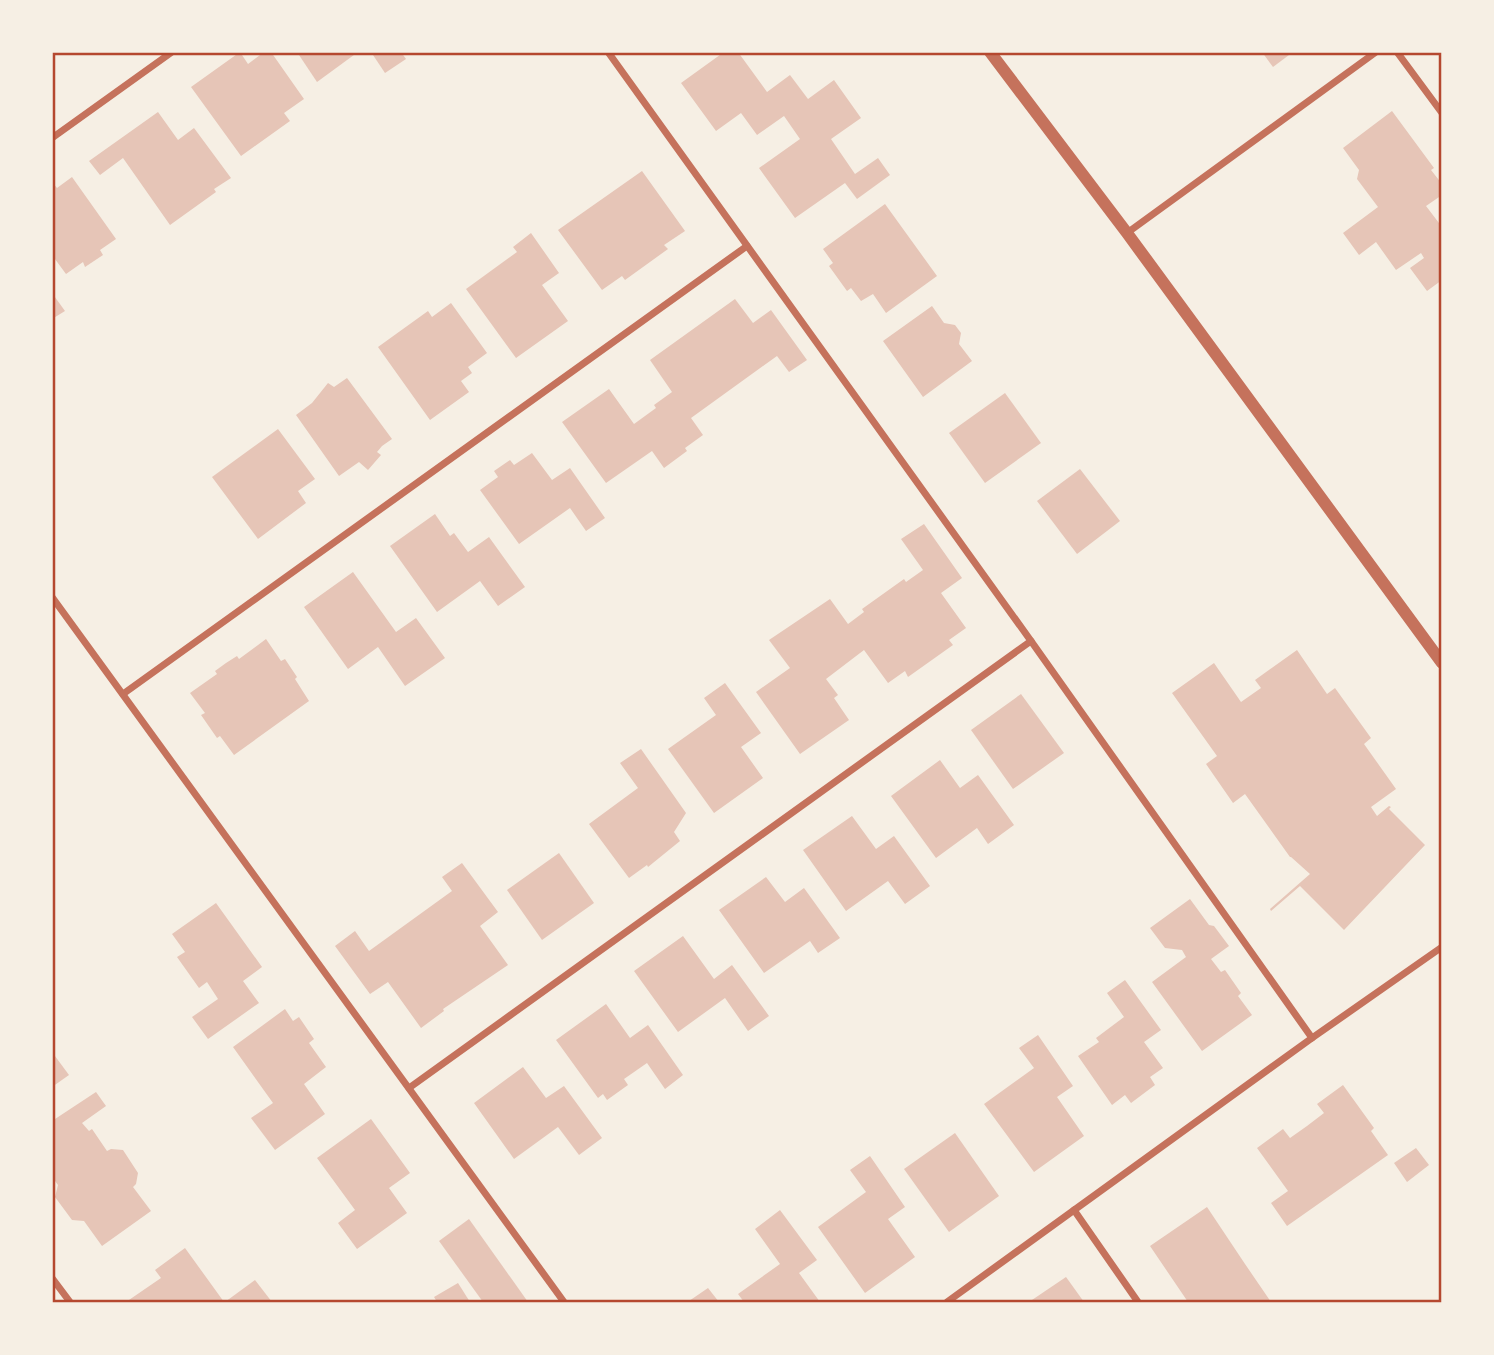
<svg xmlns="http://www.w3.org/2000/svg" width="1494" height="1355" viewBox="0 0 1494 1355" font-family="Montserrat,sans-serif">
<style>
.building{fill:#e6c5b7}
.lines{fill:none;stroke-linecap:round;stroke-linejoin:round}
.minor{stroke:#c5725c;stroke-width:7}
.tertiary{stroke:#c5725c;stroke-width:12}
.neatline{fill:none;stroke:#b5482f;stroke-width:2.5}
</style>
<rect width="100%" height="100%" fill="#f6efe4"/>
<g class="building">
<path d="M 240,52 L 248,64 L 264,52 L 271,52 L 304,99 L 284,113 L 290,121 L 241,156 L 191,87 Z"/>
<path d="M 297,52 L 358,52 L 317,82 Z"/>
<path d="M 371,52 L 401,52 L 406,59 L 385,73 Z"/>
<path d="M 724,52 L 738,52 L 767,92 L 790,75 L 808,99 L 834,80 L 861,118 L 831,139 L 855,174 L 878,158 L 890,175 L 857,199 L 845,183 L 795,218 L 759,168 L 800,139 L 784,116 L 757,135 L 741,113 L 716,131 L 681,83 Z"/>
<path d="M 1262,52 L 1293,52 L 1273,67 Z"/>
<path d="M 1392,111 L 1434,168 L 1431,170 L 1442,184 L 1442,195 L 1426,206 L 1442,227 L 1442,280 L 1427,291 L 1410,268 L 1424,258 L 1421,253 L 1396,270 L 1376,242 L 1359,255 L 1343,233 L 1378,207 L 1357,179 L 1359,170 L 1343,148 Z"/>
<path d="M 158,112 L 178,140 L 194,128 L 231,178 L 214,189 L 216,192 L 170,225 L 123,158 L 100,175 L 89,161 Z"/>
<path d="M 642,171 L 685,231 L 664,245 L 668,249 L 625,280 L 622,276 L 602,290 L 558,230 Z"/>
<path d="M 72,177 L 116,239 L 100,250 L 103,255 L 85,267 L 83,262 L 66,274 L 52,255 L 52,182 L 57,188 Z"/>
<path d="M 885,204 L 937,276 L 886,313 L 873,294 L 861,301 L 851,288 L 847,291 L 829,266 L 833,263 L 823,249 Z"/>
<path d="M 531,233 L 559,273 L 542,285 L 568,321 L 516,358 L 466,289 L 517,252 L 513,247 Z"/>
<path d="M 52,293 L 65,311 L 52,319 Z"/>
<path d="M 735,299 L 753,323 L 771,310 L 807,360 L 789,372 L 777,356 L 691,418 L 703,435 L 685,448 L 687,451 L 664,468 L 652,451 L 606,483 L 562,422 L 609,389 L 634,424 L 656,408 L 654,405 L 672,392 L 650,360 Z"/>
<path d="M 451,303 L 487,353 L 468,367 L 472,373 L 461,381 L 469,392 L 430,420 L 378,347 L 428,311 L 432,317 Z"/>
<path d="M 932,306 L 944,323 L 955,325 L 961,333 L 959,344 L 972,361 L 923,397 L 883,341 Z"/>
<path d="M 347,378 L 392,439 L 382,446 L 377,452 L 381,455 L 368,470 L 359,462 L 339,476 L 296,415 L 312,403 L 328,383 L 334,387 Z"/>
<path d="M 1005,393 L 1041,443 L 985,483 L 949,433 Z"/>
<path d="M 278,429 L 315,479 L 298,491 L 306,503 L 258,539 L 212,477 Z"/>
<path d="M 532,453 L 552,480 L 570,468 L 605,518 L 586,531 L 570,508 L 519,544 L 480,490 L 498,477 L 494,471 L 510,460 L 514,465 Z"/>
<path d="M 1080,469 L 1120,521 L 1077,554 L 1037,501 Z"/>
<path d="M 435,514 L 450,536 L 454,533 L 468,552 L 489,537 L 525,587 L 498,606 L 480,581 L 437,612 L 390,546 Z"/>
<path d="M 924,524 L 962,578 L 941,593 L 966,628 L 949,640 L 953,645 L 908,677 L 905,671 L 888,683 L 864,650 L 826,679 L 838,695 L 834,698 L 849,720 L 800,754 L 756,692 L 790,668 L 769,640 L 830,599 L 848,624 L 864,612 L 862,609 L 904,579 L 906,582 L 923,570 L 901,539 Z"/>
<path d="M 353,572 L 396,632 L 416,618 L 445,658 L 405,686 L 378,647 L 348,669 L 304,607 Z"/>
<path d="M 266,639 L 281,661 L 285,659 L 297,677 L 295,679 L 309,701 L 234,755 L 220,736 L 217,738 L 201,715 L 205,713 L 190,693 L 217,674 L 215,671 L 226,663 L 237,656 L 239,659 Z"/>
<path d="M 1297,650 L 1327,694 L 1335,688 L 1371,738 L 1364,744 L 1396,789 L 1371,807 L 1377,816 L 1389,806 L 1391,807 L 1389,809 L 1425,845 L 1344,930 L 1300,886 L 1271,911 L 1270,909 L 1310,874 L 1291,857 L 1290,857 L 1245,794 L 1233,803 L 1206,764 L 1217,756 L 1172,693 L 1214,663 L 1241,702 L 1261,688 L 1255,680 Z"/>
<path d="M 725,683 L 761,733 L 741,747 L 763,778 L 714,813 L 668,749 L 716,715 L 704,698 Z"/>
<path d="M 1021,694 L 1064,753 L 1013,789 L 971,730 Z"/>
<path d="M 641,749 L 686,813 L 674,832 L 680,841 L 648,867 L 647,865 L 629,878 L 589,824 L 638,788 L 620,763 Z"/>
<path d="M 940,760 L 960,788 L 978,775 L 1014,825 L 988,844 L 977,828 L 936,858 L 891,796 Z"/>
<path d="M 852,816 L 876,849 L 894,836 L 930,886 L 905,904 L 888,881 L 846,911 L 803,850 Z"/>
<path d="M 559,853 L 594,903 L 542,940 L 507,890 Z"/>
<path d="M 462,863 L 498,912 L 480,926 L 508,965 L 443,1009 L 444,1011 L 421,1028 L 388,982 L 370,994 L 335,946 L 355,931 L 369,951 L 452,891 L 442,877 Z"/>
<path d="M 766,877 L 785,902 L 804,888 L 840,938 L 818,953 L 810,941 L 764,973 L 719,910 Z"/>
<path d="M 1190,899 L 1209,925 L 1214,926 L 1229,946 L 1211,959 L 1221,972 L 1225,970 L 1241,993 L 1238,996 L 1252,1015 L 1202,1051 L 1152,982 L 1186,957 L 1182,950 L 1165,948 L 1150,928 Z"/>
<path d="M 216,903 L 262,967 L 243,981 L 259,1003 L 208,1039 L 192,1017 L 218,999 L 207,982 L 199,988 L 177,957 L 185,952 L 172,934 Z"/>
<path d="M 683,936 L 714,979 L 732,965 L 769,1016 L 748,1031 L 725,998 L 678,1032 L 634,971 Z"/>
<path d="M 1125,980 L 1161,1030 L 1144,1042 L 1163,1068 L 1150,1077 L 1155,1085 L 1131,1103 L 1125,1095 L 1112,1105 L 1078,1056 L 1099,1042 L 1096,1038 L 1124,1017 L 1107,993 Z"/>
<path d="M 606,1004 L 630,1038 L 648,1025 L 683,1075 L 665,1089 L 647,1063 L 624,1079 L 628,1085 L 607,1100 L 603,1094 L 598,1098 L 556,1040 Z"/>
<path d="M 285,1009 L 293,1021 L 299,1017 L 314,1039 L 309,1043 L 326,1067 L 304,1084 L 325,1114 L 275,1150 L 251,1118 L 273,1103 L 233,1047 Z"/>
<path d="M 1038,1035 L 1073,1086 L 1057,1097 L 1084,1136 L 1034,1172 L 984,1104 L 1034,1068 L 1019,1048 Z"/>
<path d="M 52,1052 L 69,1075 L 52,1087 Z"/>
<path d="M 523,1067 L 546,1098 L 564,1086 L 602,1138 L 579,1155 L 558,1127 L 514,1159 L 474,1103 Z"/>
<path d="M 1343,1085 L 1374,1128 L 1371,1131 L 1388,1155 L 1287,1226 L 1271,1203 L 1288,1191 L 1257,1148 L 1283,1129 L 1290,1138 L 1307,1126 L 1324,1113 L 1317,1104 Z"/>
<path d="M 96,1092 L 106,1106 L 82,1123 L 89,1131 L 92,1129 L 107,1151 L 111,1149 L 123,1150 L 138,1173 L 136,1184 L 133,1187 L 151,1211 L 102,1246 L 84,1221 L 72,1220 L 55,1197 L 58,1185 L 52,1177 L 52,1121 Z"/>
<path d="M 371,1119 L 410,1173 L 389,1188 L 407,1213 L 357,1249 L 338,1223 L 355,1210 L 317,1158 Z"/>
<path d="M 955,1133 L 999,1196 L 949,1232 L 904,1169 Z"/>
<path d="M 1416,1148 L 1429,1165 L 1407,1182 L 1394,1163 Z"/>
<path d="M 870,1156 L 905,1207 L 888,1219 L 915,1257 L 865,1293 L 818,1227 L 866,1192 L 850,1170 Z"/>
<path d="M 1207,1207 L 1245,1264 L 1271,1302 L 1188,1302 L 1150,1246 Z"/>
<path d="M 780,1210 L 817,1260 L 799,1273 L 820,1302 L 744,1302 L 738,1294 L 780,1264 L 755,1229 Z"/>
<path d="M 469,1219 L 528,1302 L 483,1302 L 439,1241 Z"/>
<path d="M 185,1248 L 224,1302 L 126,1302 L 161,1278 L 155,1270 Z"/>
<path d="M 1066,1277 L 1084,1302 L 1029,1302 Z"/>
<path d="M 255,1280 L 272,1302 L 225,1302 Z"/>
<path d="M 458,1283 L 470,1302 L 437,1302 L 434,1297 Z"/>
<path d="M 708,1288 L 719,1302 L 691,1302 L 689,1301 Z"/>
</g>
<g class="lines">
<g class="minor">
<path d="M 608,52 L 1031,641 L 1312,1038"/>
<path d="M 1397,52 L 1442,113"/>
<path d="M 52,138 L 172,52"/>
<path d="M 1127,233 L 1376,52"/>
<path d="M 52,597 L 564,1302"/>
<path d="M 123,694 L 747,246"/>
<path d="M 409,1088 L 1031,641"/>
<path d="M 1074,1210 L 1138,1302"/>
<path d="M 52,1278 L 70,1302"/>
<path d="M 947,1302 L 1312,1038 L 1442,947"/>
</g>
<path class="tertiary" d="M 990,52 L 1127,233 L 1442,663"/>
</g>
<rect width="1494" height="1355" fill="none" stroke="#f6efe4" stroke-width="108"/>
<rect x="54" y="54" width="1386" height="1247" class="neatline"/>
</svg>
